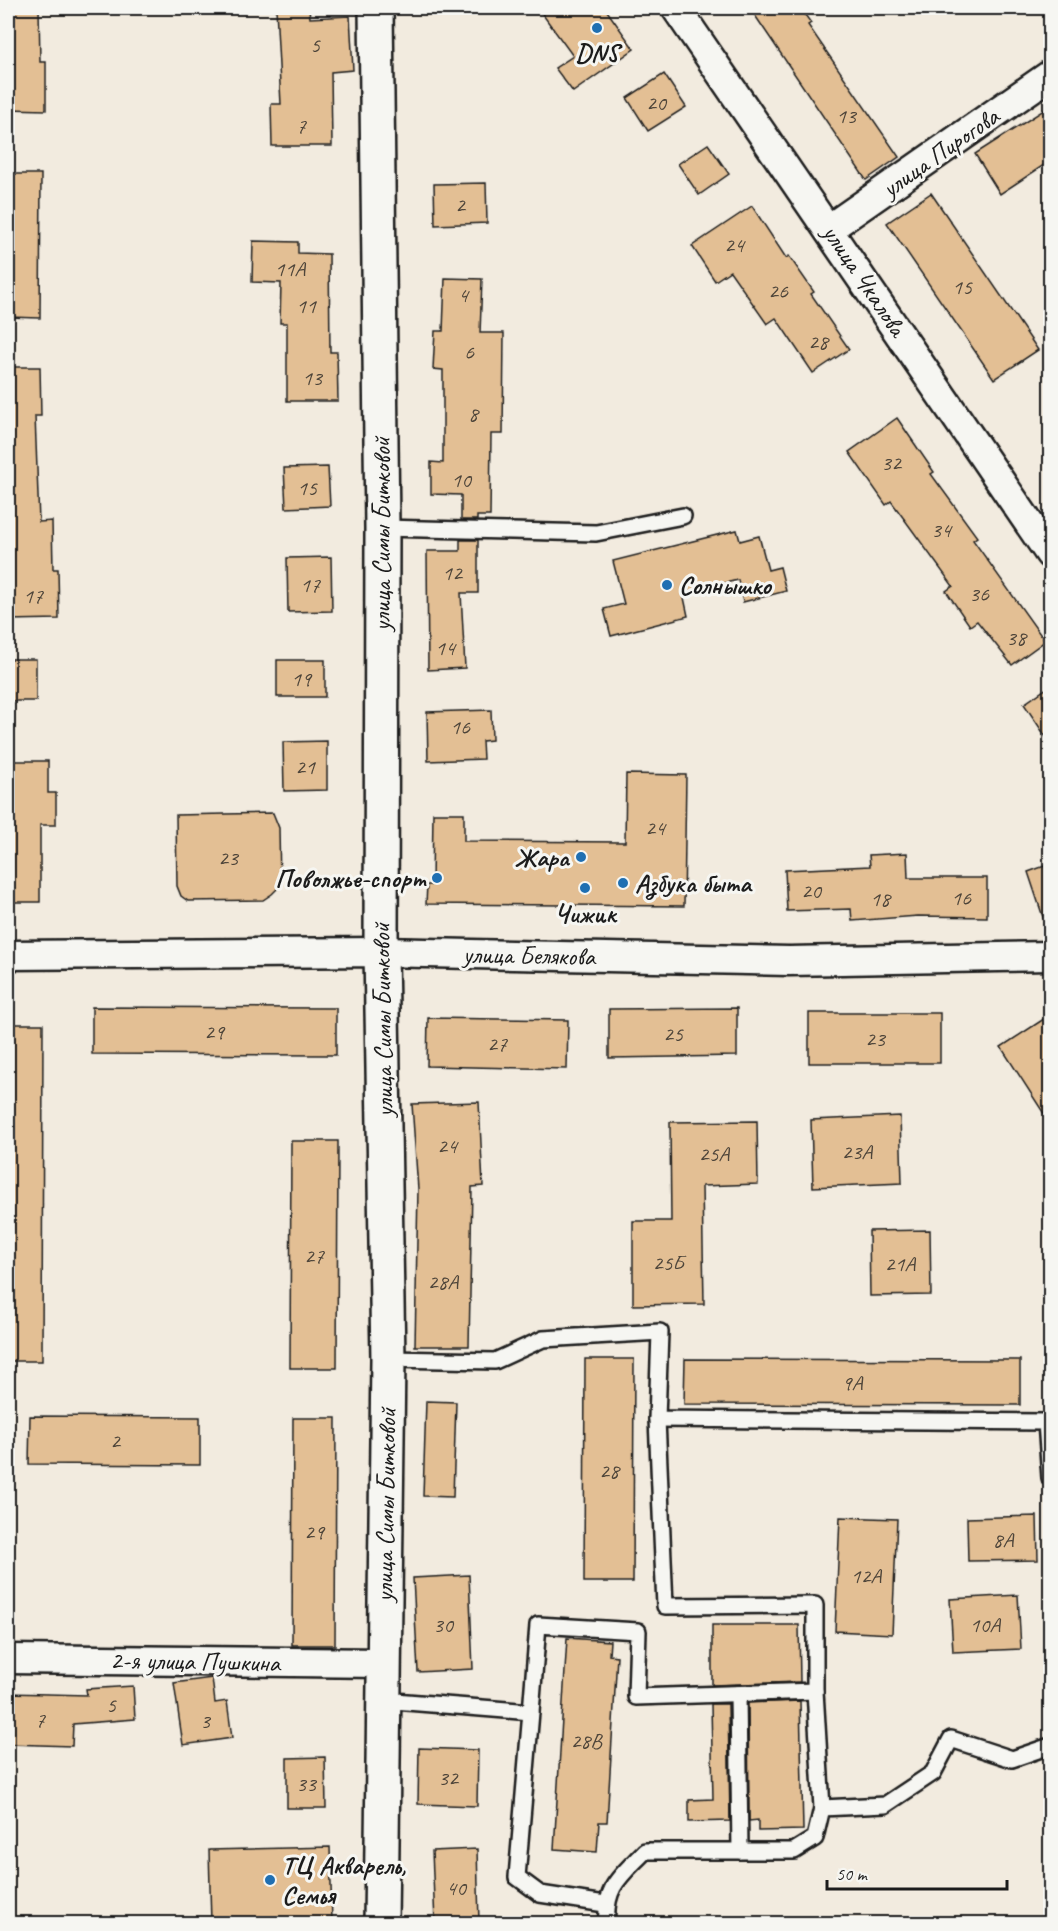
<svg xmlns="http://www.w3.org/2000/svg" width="1058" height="1931" viewBox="0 0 1058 1931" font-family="Caveat,sans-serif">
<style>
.building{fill:#e3bf94;stroke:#1c1c1c;stroke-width:1.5}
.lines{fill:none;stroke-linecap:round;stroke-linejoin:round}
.service-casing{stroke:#1c1c1c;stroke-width:20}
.minor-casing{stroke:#1c1c1c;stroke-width:33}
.tertiary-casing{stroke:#1c1c1c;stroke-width:38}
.service{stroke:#f6f6f2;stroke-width:15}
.minor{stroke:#f6f6f2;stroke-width:28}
.tertiary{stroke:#f6f6f2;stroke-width:33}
.poi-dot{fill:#1f6fb2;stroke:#f6f6f2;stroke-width:2}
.labels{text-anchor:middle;stroke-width:6;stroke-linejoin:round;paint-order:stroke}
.number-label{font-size:22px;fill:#4e453a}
.poi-label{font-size:26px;font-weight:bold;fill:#1c1c1c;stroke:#f6f6f2;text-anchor:start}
.street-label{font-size:26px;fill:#1c1c1c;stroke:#f6f6f2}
</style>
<rect width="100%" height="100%" fill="#f2ebdf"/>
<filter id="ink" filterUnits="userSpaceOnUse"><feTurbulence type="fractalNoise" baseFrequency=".0167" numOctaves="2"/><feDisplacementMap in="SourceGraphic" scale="12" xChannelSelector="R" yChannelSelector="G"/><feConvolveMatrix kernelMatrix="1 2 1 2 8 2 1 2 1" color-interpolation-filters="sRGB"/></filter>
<g filter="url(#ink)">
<g class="building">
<path d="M 8,8 L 39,8 L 40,62 L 46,62 L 46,110 L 8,109 Z"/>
<path d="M 276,8 L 309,8 L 310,18 L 350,16 L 353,70 L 331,72 L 332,146 L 272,146 L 271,104 L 281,104 Z"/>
<path d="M 538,8 L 605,8 L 634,49 L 573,92 L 555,68 L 573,56 Z"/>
<path d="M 750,8 L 800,8 L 811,23 L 808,25 L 899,157 L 866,180 Z"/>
<path d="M 664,74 L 686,107 L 648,131 L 627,98 Z"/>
<path d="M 1050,106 L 1050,161 L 1000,194 L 975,154 Z"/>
<path d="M 708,144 L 729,174 L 699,195 L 678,164 Z"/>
<path d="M 8,174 L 41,174 L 40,318 L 8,317 Z"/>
<path d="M 486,183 L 487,223 L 435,225 L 434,184 Z"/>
<path d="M 931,193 L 1038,350 L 994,379 L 887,223 Z"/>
<path d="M 752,206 L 786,258 L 789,256 L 814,292 L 811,294 L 849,349 L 813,373 L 776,318 L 767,324 L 730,271 L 715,281 L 692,246 Z"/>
<path d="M 253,241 L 298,242 L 298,253 L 329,254 L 330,352 L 337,352 L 338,401 L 287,401 L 287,323 L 280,323 L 281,283 L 252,282 Z"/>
<path d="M 445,278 L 482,279 L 480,333 L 504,333 L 503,434 L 491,434 L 490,516 L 477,516 L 477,520 L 461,520 L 461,495 L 431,494 L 431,462 L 443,463 L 443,370 L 433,369 L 435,331 L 443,331 Z"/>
<path d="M 8,367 L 40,367 L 41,416 L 35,416 L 39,522 L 52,521 L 53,569 L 58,569 L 59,619 L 8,620 Z"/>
<path d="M 897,418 L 934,472 L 931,474 L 977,537 L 973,540 L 1045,641 L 1012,665 L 977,621 L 970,626 L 946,591 L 953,586 L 891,501 L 886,505 L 849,452 Z"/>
<path d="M 328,467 L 330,506 L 286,508 L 284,468 Z"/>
<path d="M 737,530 L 740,541 L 759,536 L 768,570 L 780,567 L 786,591 L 743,602 L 738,580 L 683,593 L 688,616 L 611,636 L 604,609 L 624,604 L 613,561 Z"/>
<path d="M 460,540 L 478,540 L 478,593 L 461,593 L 465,668 L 428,670 L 427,551 L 460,551 Z"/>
<path d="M 331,557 L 332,611 L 288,612 L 287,558 Z"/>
<rect x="8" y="659" width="28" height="42"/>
<rect x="277" y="660" width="48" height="37"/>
<path d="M 1050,686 L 1050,743 L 1024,704 Z"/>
<path d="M 491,710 L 492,740 L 482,741 L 483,759 L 428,761 L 427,712 Z"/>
<path d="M 327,741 L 327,790 L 284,791 L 283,742 Z"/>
<path d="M 8,761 L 48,761 L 48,793 L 56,793 L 56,825 L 40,825 L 40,902 L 8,902 Z"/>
<path d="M 626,774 L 686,775 L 684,906 L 426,904 L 427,885 L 432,885 L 433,813 L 464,813 L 464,841 L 625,842 Z"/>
<path d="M 273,813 L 279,828 L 280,886 L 272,894 L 263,900 L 188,901 L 181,896 L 177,886 L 176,815 Z"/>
<path d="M 907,853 L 908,878 L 987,878 L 987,917 L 918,916 L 852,921 L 851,909 L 787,911 L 785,870 L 870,866 L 869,855 Z"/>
<path d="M 1050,864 L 1050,928 L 1047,929 L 1028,872 Z"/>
<path d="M 92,1007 L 336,1008 L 336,1055 L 92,1054 Z"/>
<path d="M 737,1008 L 737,1056 L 609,1058 L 609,1009 Z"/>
<rect x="809" y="1013" width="131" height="50"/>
<path d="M 1050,1015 L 1050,1123 L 1001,1047 Z"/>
<path d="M 428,1018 L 568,1020 L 567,1069 L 427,1066 Z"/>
<path d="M 8,1024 L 43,1024 L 42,1361 L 8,1361 Z"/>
<path d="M 479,1102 L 483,1186 L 472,1187 L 469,1346 L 415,1346 L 418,1189 L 412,1104 Z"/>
<path d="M 900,1116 L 902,1183 L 813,1187 L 811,1120 Z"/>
<path d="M 757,1121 L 758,1184 L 702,1186 L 704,1304 L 633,1305 L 633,1221 L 671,1221 L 670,1122 Z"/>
<path d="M 291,1141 L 338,1141 L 337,1368 L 290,1368 Z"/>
<path d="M 930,1230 L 931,1295 L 870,1296 L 869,1231 Z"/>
<path d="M 585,1359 L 634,1359 L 633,1582 L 584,1582 Z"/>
<path d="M 685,1359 L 1020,1360 L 1020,1405 L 684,1404 Z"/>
<path d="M 426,1401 L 456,1402 L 453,1497 L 423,1496 Z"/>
<path d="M 30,1416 L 200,1417 L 200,1465 L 29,1464 Z"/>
<path d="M 293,1418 L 336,1418 L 335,1645 L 292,1645 Z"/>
<path d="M 1037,1516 L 1038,1560 L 968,1561 L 967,1518 Z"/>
<path d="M 840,1517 L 897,1519 L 892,1634 L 835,1631 Z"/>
<path d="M 469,1575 L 473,1669 L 418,1672 L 413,1578 Z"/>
<path d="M 1018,1595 L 1021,1649 L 953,1652 L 950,1599 Z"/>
<path d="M 712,1625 L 799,1625 L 800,1682 L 712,1685 Z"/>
<path d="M 567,1638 L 610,1641 L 609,1655 L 617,1656 L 607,1822 L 599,1822 L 597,1852 L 554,1849 Z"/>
<path d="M 212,1678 L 215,1703 L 227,1701 L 232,1738 L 183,1745 L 174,1683 Z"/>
<path d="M 133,1686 L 135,1719 L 73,1724 L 72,1746 L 8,1744 L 8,1693 L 87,1695 L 86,1689 Z"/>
<path d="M 800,1701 L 803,1830 L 758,1831 L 758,1820 L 749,1821 L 748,1703 Z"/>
<path d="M 711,1704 L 728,1704 L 730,1821 L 689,1822 L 689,1800 L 713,1799 Z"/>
<path d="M 419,1748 L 478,1750 L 477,1806 L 418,1804 Z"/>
<path d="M 325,1757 L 326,1808 L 287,1808 L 287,1758 Z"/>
<path d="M 330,1847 L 332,1923 L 211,1923 L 209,1850 Z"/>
<path d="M 477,1849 L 479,1923 L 435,1923 L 432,1851 Z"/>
</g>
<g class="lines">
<g class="service-casing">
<g id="service">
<path d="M 382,528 L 596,533 L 683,516"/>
<path d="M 388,1359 L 495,1361 L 543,1339 L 660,1332 L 657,1419 L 1046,1422 L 1050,1478"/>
<path d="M 815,1691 L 822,1808"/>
<path d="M 738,1694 L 740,1851"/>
<path d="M 382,1700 L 531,1712 L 538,1625 L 638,1631 L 636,1697 L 815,1691 L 815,1605 L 665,1606 L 657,1419"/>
<path d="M 531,1712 L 517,1877 L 540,1894 L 605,1904"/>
<path d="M 607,1924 C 604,1886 621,1876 645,1851 L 794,1851 L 815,1838 L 822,1808 L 885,1805 L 933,1773 L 951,1739 L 1012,1759 L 1050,1746"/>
</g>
</g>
<g class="minor-casing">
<g id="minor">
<path d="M 676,8 L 1050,554"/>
<path d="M 830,228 L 1050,75"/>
<path d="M 8,955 L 381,952 L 789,961 L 1050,956"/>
<path d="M 8,1659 L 383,1663"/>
</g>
</g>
<g class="tertiary-casing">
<path id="tertiary" d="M 376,8 L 382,528 L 381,952 L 388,1359 L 381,1924"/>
</g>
<use href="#service" class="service"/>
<use href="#minor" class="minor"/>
<use href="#tertiary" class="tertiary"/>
</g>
</g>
<g class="poi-dot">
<circle cx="597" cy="28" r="6"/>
<circle cx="667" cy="585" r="6"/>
<circle cx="581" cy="857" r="6"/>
<circle cx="437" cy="878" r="6"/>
<circle cx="623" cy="883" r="6"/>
<circle cx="585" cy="888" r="6"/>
<circle cx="270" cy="1880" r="6"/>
</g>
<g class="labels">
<g class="number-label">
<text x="315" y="52">5</text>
<text x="656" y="110">20</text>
<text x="846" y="123">13</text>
<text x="301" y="133">7</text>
<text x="460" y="212">2</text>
<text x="734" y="252">24</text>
<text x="290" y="276">11А</text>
<text x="962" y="294">15</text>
<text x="778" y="298">26</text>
<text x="463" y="302">4</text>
<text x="306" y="313">11</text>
<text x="818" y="349">28</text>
<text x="469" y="359">6</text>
<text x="312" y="385">13</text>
<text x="473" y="421">8</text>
<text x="891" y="470">32</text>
<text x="461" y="487">10</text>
<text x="307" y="495">15</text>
<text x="941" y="537">34</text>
<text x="452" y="580">12</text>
<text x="310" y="592">17</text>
<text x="979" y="601">36</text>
<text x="33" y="603">17</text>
<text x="1016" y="645">38</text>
<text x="445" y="655">14</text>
<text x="301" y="686">19</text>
<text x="460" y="734">16</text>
<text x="305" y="774">21</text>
<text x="655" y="835">24</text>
<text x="228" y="865">23</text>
<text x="811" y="898">20</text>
<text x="961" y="905">16</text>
<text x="880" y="906">18</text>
<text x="214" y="1039">29</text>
<text x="673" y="1041">25</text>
<text x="875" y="1046">23</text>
<text x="497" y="1051">27</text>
<text x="447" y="1153">24</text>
<text x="857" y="1159">23А</text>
<text x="714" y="1161">25А</text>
<text x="314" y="1263">27</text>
<text x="668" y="1270">25Б</text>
<text x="900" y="1271">21А</text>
<text x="443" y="1289">28А</text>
<text x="852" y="1390">9А</text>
<text x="115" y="1448">2</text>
<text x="609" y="1478">28</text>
<text x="314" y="1539">29</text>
<text x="1003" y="1547">8А</text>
<text x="866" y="1583">12А</text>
<text x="443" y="1632">30</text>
<text x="985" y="1632">10А</text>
<text x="111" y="1712">5</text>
<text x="40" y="1727">7</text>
<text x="205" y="1728">3</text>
<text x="586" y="1748">28В</text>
<text x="448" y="1785">32</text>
<text x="306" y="1791">33</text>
<text x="456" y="1895">40</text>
</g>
<g class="poi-label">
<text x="597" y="62" text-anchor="middle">DNS</text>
<text x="679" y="594">Солнышко</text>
<text x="569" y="866" text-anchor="end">Жара</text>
<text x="425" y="887" text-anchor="end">Поволжье-спорт</text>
<text x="635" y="892">Азбука быта</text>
<text x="585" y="922" text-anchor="middle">Чижик</text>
<text x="282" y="1874">ТЦ Акварель,<tspan x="282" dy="30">Семья</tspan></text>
</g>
<g class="street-label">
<text transform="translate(940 152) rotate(-35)" y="9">улица Пирогова</text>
<text transform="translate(865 280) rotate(56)" y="9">улица Чкалова</text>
<text transform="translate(381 534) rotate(-90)" y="9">улица Симы Битковой</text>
<text transform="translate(529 955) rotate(1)" y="9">улица Белякова</text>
<text transform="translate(382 1020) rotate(-91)" y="9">улица Симы Битковой</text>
<text transform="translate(385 1505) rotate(-89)" y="9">улица Симы Битковой</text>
<text transform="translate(195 1661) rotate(1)" y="9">2-я улица Пушкина</text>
</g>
</g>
<rect width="1058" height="1931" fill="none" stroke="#f6f6f2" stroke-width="30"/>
<rect x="15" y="15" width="1028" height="1901" fill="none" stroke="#1c1c1c" stroke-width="2" filter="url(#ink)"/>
<path d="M827 1880v9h180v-9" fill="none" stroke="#1c1c1c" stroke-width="3"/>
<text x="836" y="1880" font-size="18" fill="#1c1c1c" stroke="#f6f6f2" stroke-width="4.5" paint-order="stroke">50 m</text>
</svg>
